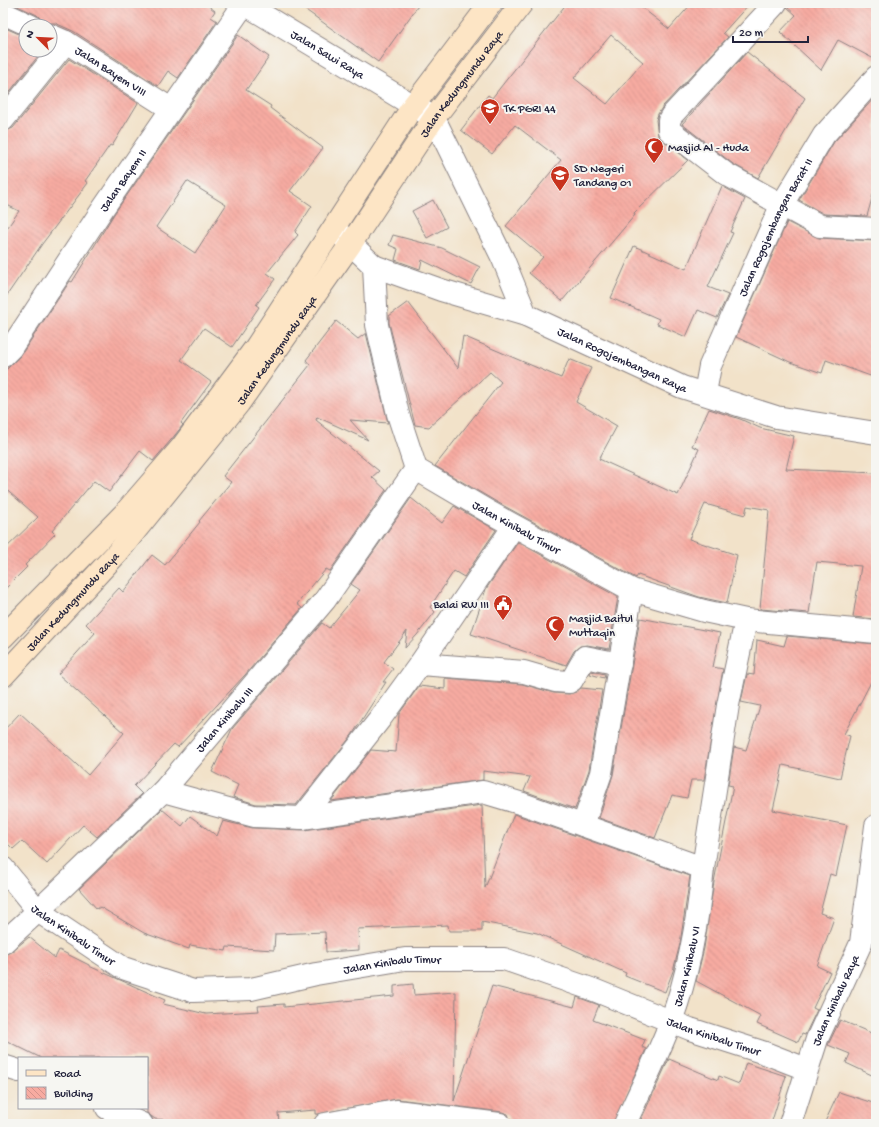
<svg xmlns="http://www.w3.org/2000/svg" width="879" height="1127" viewBox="0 0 879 1127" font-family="'Gochi Hand',sans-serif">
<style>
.building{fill:url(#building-back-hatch);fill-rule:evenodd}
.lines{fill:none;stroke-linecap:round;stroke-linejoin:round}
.minor-casing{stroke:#8a8282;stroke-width:24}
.secondary-casing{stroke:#8a8282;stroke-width:24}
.minor{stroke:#fff;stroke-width:22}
.secondary{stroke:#fde5c5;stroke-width:22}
.labels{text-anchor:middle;stroke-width:4;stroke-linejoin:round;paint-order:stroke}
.street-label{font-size:12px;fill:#22223b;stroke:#f6f6f2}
.poi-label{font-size:12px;fill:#22223b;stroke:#f6f6f2;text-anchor:start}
</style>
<defs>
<pattern id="building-back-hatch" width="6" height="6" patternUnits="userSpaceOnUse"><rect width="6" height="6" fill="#f7aba1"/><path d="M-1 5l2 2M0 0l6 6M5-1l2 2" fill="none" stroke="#d3938c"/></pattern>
</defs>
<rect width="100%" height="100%" fill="#f6f6f2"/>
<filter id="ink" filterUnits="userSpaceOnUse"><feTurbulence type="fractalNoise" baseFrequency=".025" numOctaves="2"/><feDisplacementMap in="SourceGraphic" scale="8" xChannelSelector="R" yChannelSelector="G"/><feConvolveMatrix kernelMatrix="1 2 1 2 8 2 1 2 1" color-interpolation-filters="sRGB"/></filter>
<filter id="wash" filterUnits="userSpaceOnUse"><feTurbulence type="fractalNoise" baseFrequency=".012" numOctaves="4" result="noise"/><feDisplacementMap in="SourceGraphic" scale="16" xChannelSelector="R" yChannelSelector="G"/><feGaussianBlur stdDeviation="0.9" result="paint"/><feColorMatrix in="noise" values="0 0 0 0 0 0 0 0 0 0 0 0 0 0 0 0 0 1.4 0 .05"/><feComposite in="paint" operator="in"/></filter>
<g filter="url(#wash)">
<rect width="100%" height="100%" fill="#f2e2c9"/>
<g id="blocks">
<g class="building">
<path d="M 11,3 L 205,3 L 215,11 L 211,17 L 217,21 L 178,78 L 168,71 L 158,86 L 73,31 L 55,23 L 49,23 L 43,25 L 41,19 L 37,15 Z"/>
<path d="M 296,3 L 420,3 L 378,62 Z"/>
<path d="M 567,3 L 636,3 L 669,29 L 692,3 L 750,3 L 723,33 L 728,37 L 663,106 L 658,114 L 656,120 L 658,136 L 688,160 L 634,213 L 635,215 L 562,301 L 529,273 L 543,257 L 506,226 L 561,160 L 515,125 L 492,154 L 461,130 L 488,95 L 492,98 ZM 611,35 L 643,62 L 607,104 L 574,78 Z"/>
<path d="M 788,3 L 869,3 L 876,9 L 876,60 L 838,40 L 821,70 L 780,32 L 796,15 L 787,7 Z"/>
<path d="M 3,27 L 26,37 L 26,50 L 43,50 L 3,100 Z"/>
<path d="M 238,35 L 269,57 L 246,90 L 271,106 L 270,108 L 323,148 L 290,191 L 312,206 L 295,232 L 298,235 L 267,273 L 275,279 L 256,305 L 259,307 L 232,347 L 204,328 L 181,360 L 211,382 L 181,423 L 183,425 L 171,440 L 153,461 L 140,451 L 109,492 L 94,481 L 52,531 L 55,534 L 25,565 L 27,567 L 3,591 L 3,551 L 38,517 L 3,487 L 3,373 L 21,355 L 70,281 L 72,282 L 114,214 ZM 187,181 L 226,205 L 195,253 L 156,227 Z"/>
<path d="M 747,52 L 805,98 L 758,178 L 733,164 L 682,124 Z"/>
<path d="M 69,59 L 138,103 L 112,146 L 110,145 L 85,181 L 88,183 L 42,244 L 3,301 L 3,234 L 19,211 L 3,203 L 3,132 L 13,128 Z"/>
<path d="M 876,96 L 876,184 L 867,216 L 824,214 L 799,200 L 834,142 Z"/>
<path d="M 722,186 L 745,199 L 730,232 L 733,233 L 708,287 L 728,295 L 717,318 L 698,310 L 686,337 L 657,324 L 659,319 L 611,298 L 634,246 L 686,269 Z"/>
<path d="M 433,200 L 447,227 L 427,238 L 412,211 Z"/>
<path d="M 787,222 L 819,238 L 876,241 L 876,378 L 826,360 L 822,373 L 790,362 L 736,337 Z"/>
<path d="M 393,235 L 442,248 L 480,267 L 471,284 L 422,260 L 420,269 L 395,260 L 398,249 L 389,245 Z"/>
<path d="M 408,302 L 458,368 L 463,336 L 561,378 L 569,359 L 591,368 L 576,402 L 617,426 L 599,459 L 678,495 L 699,449 L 692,446 L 709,409 L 740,419 L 760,428 L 794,436 L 786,469 L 876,473 L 876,619 L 853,617 L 861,566 L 817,562 L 809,613 L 760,609 L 769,510 L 747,506 L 745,515 L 705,504 L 689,539 L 737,555 L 727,603 L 699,597 L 638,575 L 636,578 L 495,501 L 435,466 L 501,382 L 490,372 L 429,427 L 415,425 L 389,323 L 389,316 Z"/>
<path d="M 336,321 L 358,339 L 366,333 L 388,423 L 350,420 L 368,440 L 317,417 L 316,420 L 379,471 L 372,477 L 386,490 L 330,571 L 326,569 L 297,604 L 302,608 L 245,675 L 178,747 L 174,744 L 134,786 L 142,794 L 97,837 L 83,825 L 47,864 L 22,841 L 13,849 L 3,839 L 3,731 L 20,713 L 88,775 L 124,733 L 58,674 L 95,633 L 86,624 L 119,588 L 123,592 L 152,555 L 165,565 L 200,522 L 199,521 L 231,482 L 223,476 L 310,365 L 306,360 Z"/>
<path d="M 411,498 L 442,523 L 454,506 L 496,530 L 464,577 L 454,571 L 430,607 L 435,612 L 417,635 L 405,648 L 407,631 L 384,662 L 393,669 L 383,682 L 386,682 L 352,735 L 296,805 L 256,804 L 233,797 L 238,785 L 212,772 L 232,729 L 322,623 L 329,628 L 360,590 L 351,584 Z"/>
<path d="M 518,542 L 618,597 L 609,649 L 587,645 L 580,646 L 574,651 L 566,665 L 471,634 L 486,589 Z"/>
<path d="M 640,618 L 720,633 L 713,667 L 723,669 L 704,780 L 691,780 L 687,798 L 672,795 L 655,838 L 599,818 L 613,775 Z"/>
<path d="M 787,636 L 876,644 L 876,684 L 871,682 L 844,734 L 850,736 L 840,778 L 783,765 L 773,810 L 847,825 L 836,876 L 830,874 L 820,913 L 834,918 L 817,966 L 830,972 L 813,1008 L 817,1010 L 805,1035 L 802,1034 L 798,1042 L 757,1024 L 761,1016 L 696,981 L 704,948 L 714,882 L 733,786 L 728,785 L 734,747 L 746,750 L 760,706 L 741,702 L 747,674 L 754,675 L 757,640 L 784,646 Z"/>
<path d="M 591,671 L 605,674 L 604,678 L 590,674 Z"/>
<path d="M 445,678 L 522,684 L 554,693 L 569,694 L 576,692 L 581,688 L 602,690 L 589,770 L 575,809 L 524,791 L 530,777 L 483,771 L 483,780 L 331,801 L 371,750 L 396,752 L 399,714 L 419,686 L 445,689 Z"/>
<path d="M 482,805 L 485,888 L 514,814 L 690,876 L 680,944 L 673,971 L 665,992 L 625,976 L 626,973 L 537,933 L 482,922 L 482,931 L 449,931 L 448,925 L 358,929 L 359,950 L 326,952 L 325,932 L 275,934 L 274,950 L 227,947 L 226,951 L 190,945 L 189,949 L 144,933 L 100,907 L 97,909 L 79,889 L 162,809 L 182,826 L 190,816 L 217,836 L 223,821 L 253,828 L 304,830 Z"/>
<path d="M 29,937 L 55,958 L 59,950 L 89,965 L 89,966 L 165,1000 L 163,1004 L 206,1014 L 259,1011 L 258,1006 L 284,1004 L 284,1007 L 394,996 L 394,986 L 413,984 L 414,995 L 456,992 L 454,1101 L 492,986 L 574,1007 L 577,997 L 599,1005 L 593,1020 L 645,1040 L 642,1047 L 646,1049 L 613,1124 L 512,1124 L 508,1114 L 502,1112 L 397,1099 L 318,1114 L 316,1114 L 316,1110 L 278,1113 L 279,1122 L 220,1122 L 220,1124 L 213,1124 L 155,1119 L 147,1113 L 147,1058 L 41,1058 L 3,1039 L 3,955 L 11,952 Z"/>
<path d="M 840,1020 L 876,1035 L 876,1077 L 846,1063 L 850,1054 L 828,1045 Z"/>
<path d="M 669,1059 L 718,1080 L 719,1076 L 739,1084 L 746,1063 L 786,1076 L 771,1124 L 639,1124 Z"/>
<path d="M 839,1092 L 876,1104 L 876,1124 L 824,1124 Z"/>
</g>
</g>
</g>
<g filter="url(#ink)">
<use href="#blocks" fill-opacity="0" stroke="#8a8282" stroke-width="1"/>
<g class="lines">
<g class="minor-casing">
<g id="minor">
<path id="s1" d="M 243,3 L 434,118 L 503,259 L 526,315"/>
<path d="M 776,3 L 672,115 L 669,120 L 669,130 L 726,174 L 820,226 L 876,229"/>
<path d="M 3,13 L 31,26"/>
<path id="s2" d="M 50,35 L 66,42 L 171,109"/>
<path d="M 3,120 L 66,42"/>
<path id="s3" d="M 338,232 L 374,266 L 377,325 L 398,414 L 416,469 L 489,512 L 632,590 L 704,611 L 746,620 L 876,632"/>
<path id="s4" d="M 374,266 L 441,290 L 526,315 L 682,387 L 776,417 L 876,433"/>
<path id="s5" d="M 3,356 L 11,348 L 104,207 L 244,4"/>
<path id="s6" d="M 705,393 L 710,366 L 781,206 L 824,135 L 876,77"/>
<path d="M 420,664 L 524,672 L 555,681 L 569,682 L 572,680 L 585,657 L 620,664"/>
<path d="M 163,791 L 254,816 L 302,818 L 483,792 L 523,804 L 703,868 L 728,705 L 746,620"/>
<path d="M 302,818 L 380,719 L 420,664 L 514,526"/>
<path d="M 583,825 L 601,773 L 632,590"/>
<path id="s7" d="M 3,868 L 38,911 L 123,968 L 193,991 L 251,989 L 316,974 L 405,959 L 504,959 L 594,990 L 690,1029 L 765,1053 L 806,1069"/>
<path id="s8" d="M 3,943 L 38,911 L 163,791 L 325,600 L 416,469"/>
<path d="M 3,1066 L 19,1071"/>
<path d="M 107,1108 L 142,1124"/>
<path d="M 325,1124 L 396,1111 L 500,1124"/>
<path id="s9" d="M 625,1124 C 640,1090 658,1056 671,1021 C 689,973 698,920 703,868"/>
<path id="s10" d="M 790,1124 L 817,1039 L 861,943 L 876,826"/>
</g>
</g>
<g class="secondary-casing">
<g id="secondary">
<path d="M 3,637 L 123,515 L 181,448 L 256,347 L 413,106 L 491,3"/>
<path id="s11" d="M 3,676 L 118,552 L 239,403 L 350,245 L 434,118 L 522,3"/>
</g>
</g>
<use href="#minor" class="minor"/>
<use href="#secondary" class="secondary"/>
</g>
</g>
<defs>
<g id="school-pin" transform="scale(1)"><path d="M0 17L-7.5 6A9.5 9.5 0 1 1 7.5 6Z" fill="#c8321e" stroke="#f6f6f2"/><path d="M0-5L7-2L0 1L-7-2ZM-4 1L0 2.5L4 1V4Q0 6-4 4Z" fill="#fff"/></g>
<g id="mosque-pin" transform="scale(1)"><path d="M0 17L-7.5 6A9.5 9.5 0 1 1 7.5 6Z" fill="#c8321e" stroke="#f6f6f2"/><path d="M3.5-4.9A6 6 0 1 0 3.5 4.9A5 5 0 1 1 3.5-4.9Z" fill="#fff"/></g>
<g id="civic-pin" transform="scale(1)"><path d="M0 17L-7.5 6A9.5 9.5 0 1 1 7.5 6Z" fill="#c8321e" stroke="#f6f6f2"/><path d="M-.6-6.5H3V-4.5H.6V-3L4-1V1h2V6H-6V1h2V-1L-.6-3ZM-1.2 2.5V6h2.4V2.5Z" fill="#fff"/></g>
</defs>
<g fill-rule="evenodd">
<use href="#school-pin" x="490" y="108"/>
<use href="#mosque-pin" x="654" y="147"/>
<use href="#school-pin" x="560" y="175"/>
<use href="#civic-pin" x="503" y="604"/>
<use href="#mosque-pin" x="555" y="625"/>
</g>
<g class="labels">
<g class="street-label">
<text dy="4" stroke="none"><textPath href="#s1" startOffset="99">Jalan Sawi Raya</textPath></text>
<text dy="4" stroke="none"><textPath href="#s2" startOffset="71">Jalan Bayem VIII</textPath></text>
<text dy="4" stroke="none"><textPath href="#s11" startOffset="750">Jalan Kedungmundu Raya</textPath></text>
<text dy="4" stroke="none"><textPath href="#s5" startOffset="213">Jalan Bayem II</textPath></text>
<text dy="4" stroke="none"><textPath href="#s6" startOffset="181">Jalan Rogojembangan Barat II</textPath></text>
<text dy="4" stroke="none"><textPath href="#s11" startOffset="426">Jalan Kedungmundu Raya</textPath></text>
<text dy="4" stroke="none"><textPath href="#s4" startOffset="266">Jalan Rogojembangan Raya</textPath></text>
<text dy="4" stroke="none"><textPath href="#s3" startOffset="374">Jalan Kinibalu Timur</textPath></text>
<text dy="4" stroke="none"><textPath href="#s11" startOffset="102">Jalan Kedungmundu Raya</textPath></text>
<text dy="4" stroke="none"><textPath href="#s8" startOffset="315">Jalan Kinibalu III</textPath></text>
<text dy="4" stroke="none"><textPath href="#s7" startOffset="98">Jalan Kinibalu Timur</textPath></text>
<text dy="4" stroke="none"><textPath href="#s7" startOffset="433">Jalan Kinibalu Timur</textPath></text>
<text dy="4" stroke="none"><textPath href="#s9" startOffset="170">Jalan Kinibalu VI</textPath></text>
<text dy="4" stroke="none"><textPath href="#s10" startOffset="132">Jalan Kinibalu Raya</textPath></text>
<text dy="4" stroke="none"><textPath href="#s7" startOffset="769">Jalan Kinibalu Timur</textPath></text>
</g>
<g class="poi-label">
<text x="504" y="112">TK PGRI 44</text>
<text x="668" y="151">Masjid Al - Huda</text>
<text x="574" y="172">SD Negeri<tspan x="574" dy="14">Tandang 01</tspan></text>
<text x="489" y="608" text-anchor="end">Balai RW III</text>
<text x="569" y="622">Masjid Baitul<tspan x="569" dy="14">Muttaqin</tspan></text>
</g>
</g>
<rect width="879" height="1127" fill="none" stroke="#f6f6f2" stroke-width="16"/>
<rect x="18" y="1057" width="130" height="52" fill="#f6f6f2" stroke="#a1a1a9"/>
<rect x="26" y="1070" width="20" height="6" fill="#fde5c5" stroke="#a1a1a9"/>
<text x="54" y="1077" font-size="12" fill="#22223b">Road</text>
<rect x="26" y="1087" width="20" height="12" fill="url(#building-back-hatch)" stroke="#a1a1a9"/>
<text x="54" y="1097" font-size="12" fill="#22223b">Building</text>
<g transform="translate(38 38) rotate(294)"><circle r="19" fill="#f6f6f2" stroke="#a1a1a9"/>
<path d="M0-3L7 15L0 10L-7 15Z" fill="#c8321e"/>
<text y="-6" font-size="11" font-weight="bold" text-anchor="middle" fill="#22223b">N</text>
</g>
<path d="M733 36v6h75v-6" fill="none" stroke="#22223b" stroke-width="2"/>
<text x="739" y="36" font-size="12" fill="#22223b" stroke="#f6f6f2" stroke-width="3" paint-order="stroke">20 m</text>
</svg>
